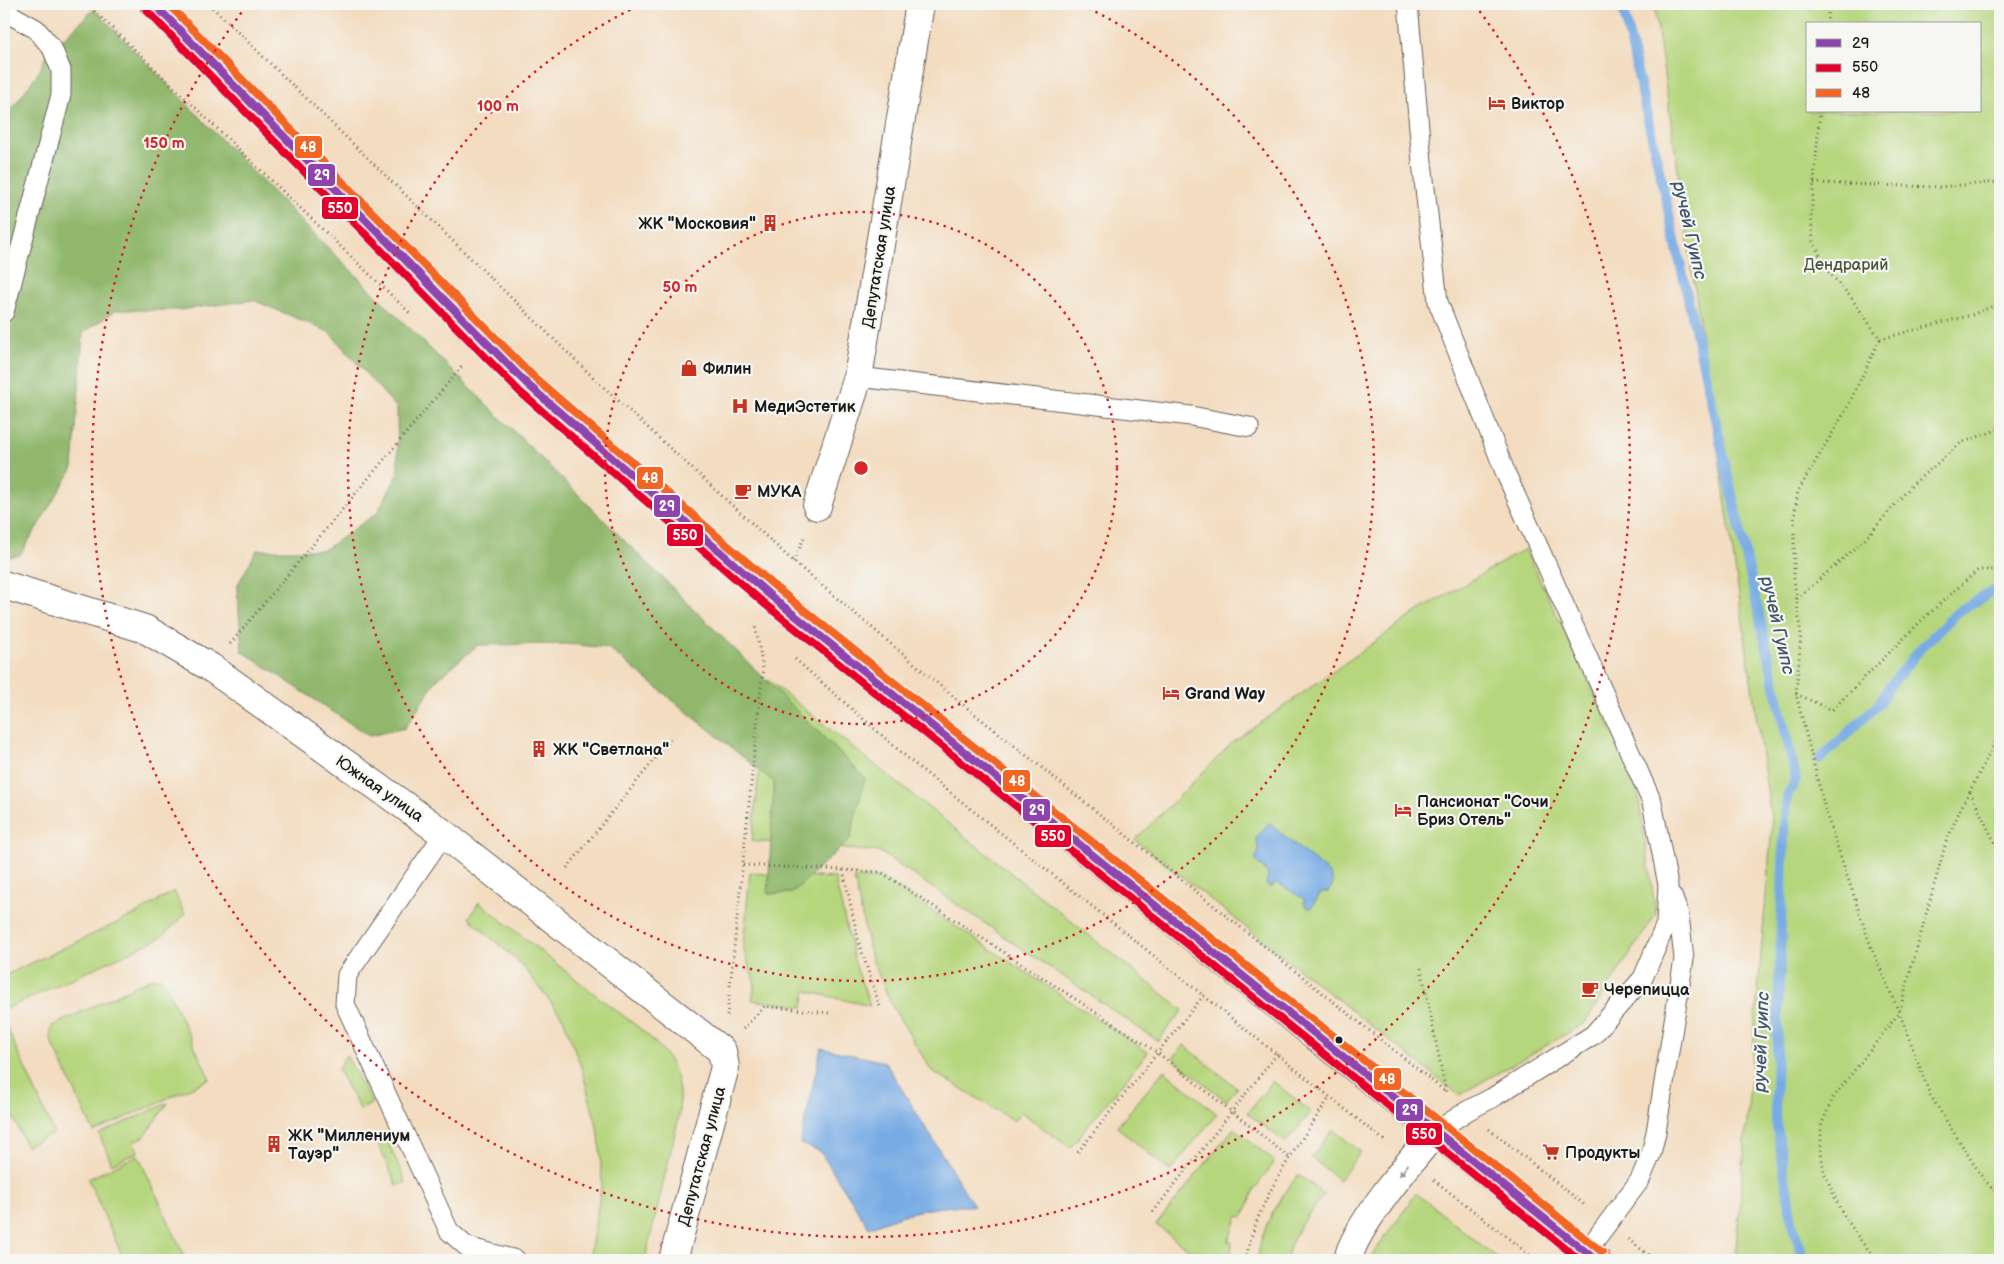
<svg xmlns="http://www.w3.org/2000/svg" width="2004" height="1264" viewBox="0 0 2004 1264" font-family="'Balsamiq Sans',sans-serif">
<style>
.green{fill:#b6d67d;stroke:#69794c;fill-rule:evenodd}
.forest{fill:#90b76c;stroke:#566a44}
.water{fill:#78abe4;stroke:#4a6480}
.lines{fill:none;stroke-linecap:round;stroke-linejoin:round}
.stream{stroke:#78abe4;stroke-width:10}
.lane-casing{stroke:#675f55;stroke-width:21}
.street-casing{stroke:#675f55;stroke-width:30}
.primary-casing{stroke:#675f55;stroke-width:30}
.path{stroke:#675f55;stroke-width:3;stroke-dasharray:1 4;stroke-linecap:butt}
.lane{stroke:#fff;stroke-width:19}
.street{stroke:#fff;stroke-width:28}
.primary{stroke:#f6c06b;stroke-width:28}
.bus-1-casing{stroke:#f6f6f2;stroke-width:11}
.bus-2-casing{stroke:#f6f6f2;stroke-width:11}
.bus-3-casing{stroke:#f6f6f2;stroke-width:11}
.bus-1{stroke:#8e44ad;stroke-width:8}
.bus-2{stroke:#e4002b;stroke-width:8}
.bus-3{stroke:#f26522;stroke-width:8}
.oneway{fill:#999}
.ring{fill:none;stroke:#d62828;stroke-width:2.5;stroke-dasharray:2.5 5}
.bus-dot{fill:#1c1c1c;stroke:#f6f6f2;stroke-width:2}
.labels{text-anchor:middle;stroke-width:4.5;stroke-linejoin:round;paint-order:stroke}
.poi-label{font-size:16px;font-weight:bold;fill:#1c1c1c;stroke:#f6f6f2;text-anchor:start}
.street-label{font-size:16px;fill:#1c1c1c;stroke:#f6f6f2}
.park-label{font-size:16px;fill:#4a5439;stroke:#f6f6f2}
.water-label{font-size:18px;font-style:italic;fill:#41556c;stroke:#f6f6f2}
.centre{fill:#d62828;stroke:#f6f6f2;stroke-width:2.5}
.ring-label{font-size:15px;text-anchor:middle;font-weight:bold;fill:#d62828;stroke:#f6f6f2;stroke-width:4.5;stroke-linejoin:round;paint-order:stroke}
.line-badge{stroke:#f6f6f2;stroke-width:2}
.badge-label{font-size:14px;text-anchor:middle;font-weight:bold;fill:#fff}
</style>
<rect width="100%" height="100%" fill="#f6f6f2"/>
<filter id="ink" filterUnits="userSpaceOnUse"><feTurbulence type="fractalNoise" baseFrequency=".02" numOctaves="2"/><feDisplacementMap in="SourceGraphic" scale="10" xChannelSelector="R" yChannelSelector="G"/><feConvolveMatrix kernelMatrix="1 2 1 2 8 2 1 2 1" color-interpolation-filters="sRGB"/></filter>
<filter id="wash" filterUnits="userSpaceOnUse"><feTurbulence type="fractalNoise" baseFrequency=".0096" numOctaves="4" result="noise"/><feDisplacementMap in="SourceGraphic" scale="20" xChannelSelector="R" yChannelSelector="G"/><feGaussianBlur stdDeviation="1.12" result="paint"/><feColorMatrix in="noise" values="0 0 0 0 0 0 0 0 0 0 0 0 0 0 0 0 0 1.4 0 .05"/><feComposite in="paint" operator="in"/></filter>
<g filter="url(#wash)">
<rect width="100%" height="100%" fill="#f3dcbf"/>
<g class="green">
<path d="M 1654,4 L 2000,4 L 2000,1260 L 1735,1260 L 1772,825 ZM 1808,24 L 1980,24 L 1980,111 L 1808,111 Z"/>
<path d="M 1525,549 L 1636,780 L 1656,914 L 1584,1024 L 1459,1095 L 1135,840 L 1232,743 L 1417,612 Z"/>
<path d="M 768,680 L 1183,1010 L 1158,1041 L 880,852 L 752,841 Z"/>
<path d="M 750,873 L 835,878 L 854,960 L 870,1006 L 806,991 L 803,1007 L 752,1000 L 755,984 L 743,948 Z"/>
<path d="M 854,878 L 882,878 L 1148,1052 L 1070,1148 L 1021,1112 L 1014,1121 L 931,1070 L 892,1006 L 870,954 Z"/>
<path d="M 174,891 L 185,915 L 160,938 L 4,1010 L 4,976 L 136,914 Z"/>
<path d="M 479,902 C 520,935 561,967 602,1000 C 623,1016 659,1039 671,1064 C 680,1081 680,1097 679,1116 L 645,1260 L 589,1260 L 602,1182 L 599,1134 L 581,1067 L 563,1018 L 521,964 L 469,918 Z"/>
<path d="M 152,978 L 160,978 L 163,980 L 210,1079 L 94,1132 L 50,1038 L 52,1026 Z"/>
<path d="M 4,1021 L 54,1133 L 26,1146 L 4,1096 Z"/>
<path d="M 1184,1045 L 1237,1088 L 1226,1101 L 1173,1058 Z"/>
<path d="M 346,1055 L 372,1103 L 360,1110 L 338,1070 Z"/>
<path d="M 1164,1070 L 1217,1114 L 1170,1171 L 1117,1127 Z"/>
<path d="M 1273,1081 L 1311,1112 L 1286,1143 L 1247,1113 Z"/>
<path d="M 168,1103 L 144,1137 L 134,1141 L 138,1152 L 112,1164 L 99,1134 Z"/>
<path d="M 1234,1128 L 1274,1161 L 1255,1189 L 1243,1217 L 1238,1216 L 1228,1242 L 1232,1242 L 1231,1260 L 1203,1260 L 1156,1225 Z"/>
<path d="M 1333,1130 L 1361,1152 L 1339,1180 L 1311,1157 Z"/>
<path d="M 387,1140 L 406,1182 L 397,1186 L 378,1144 Z"/>
<path d="M 138,1155 L 184,1255 L 173,1260 L 124,1260 L 88,1179 Z"/>
<path d="M 1298,1175 L 1325,1194 C 1309,1214 1290,1234 1287,1260 L 1258,1260 C 1259,1229 1280,1199 1298,1175 Z"/>
<path d="M 1416,1193 L 1500,1260 L 1369,1260 Z"/>
</g>
<path class="forest" d="M 94,9 L 304,224 L 865,778 L 850,839 L 792,893 L 768,894 L 774,782 L 608,648 L 568,644 L 478,645 L 437,679 L 405,728 L 369,736 L 242,651 L 237,586 L 257,550 L 324,550 L 377,513 L 398,474 L 397,408 L 329,332 L 253,300 L 179,310 L 116,310 L 83,333 L 73,468 L 20,555 L 4,558 L 4,120 L 40,70 L 46,56 Z"/>
<g class="water">
<path d="M 1269,823 L 1330,874 C 1334,882 1334,885 1328,892 L 1321,893 L 1310,909 L 1304,904 L 1304,899 L 1277,883 L 1270,888 L 1266,884 L 1268,874 L 1255,860 L 1259,851 L 1256,838 Z"/>
<path d="M 821,1048 L 885,1062 L 974,1206 C 935,1205 905,1212 869,1228 L 820,1151 L 800,1144 Z"/>
</g>
<g class="lines">
<g class="stream">
<path d="M 1622,4 L 1796,779 L 1787,796 L 1784,831 L 1775,1115 L 1793,1227 L 1804,1260"/>
<path d="M 1820,759 L 1879,704 L 1888,688 L 1920,649 L 1960,610 L 2000,587"/>
</g>
</g>
</g>
<g filter="url(#ink)">
<g class="lines">
<g class="lane-casing">
<g id="lane">
<path d="M 1408,4 L 1422,162 L 1438,302 L 1506,474 L 1652,802 L 1668,885 L 1666,924 L 1643,978 L 1593,1035 L 1492,1098 L 1467,1111 L 1435,1132"/>
<path d="M 4,11 L 36,29 L 52,48 L 61,70 L 61,95 L 4,312"/>
<path d="M 858,377 L 1191,416 L 1249,427"/>
<path d="M 444,834 L 347,975 L 345,1004 L 449,1231 L 467,1247 L 516,1260"/>
<path d="M 1586,1252 L 1640,1180 L 1651,1154 L 1656,1132 L 1684,959 L 1679,915 L 1672,896"/>
</g>
</g>
<g class="street-casing">
<g id="street">
<path d="M 817,506 L 858,377 L 920,4"/>
<path d="M 4,585 L 145,629 L 210,667 L 444,834 L 722,1051 L 725,1067 L 673,1260"/>
<path d="M 1348,1260 C 1353,1229 1413,1158 1435,1132"/>
</g>
</g>
<g class="primary-casing">
<path id="primary" d="M 154,4 L 527,384 L 772,597 L 1333,1050 L 1596,1260"/>
</g>
<g class="path">
<path d="M 87,4 L 411,314"/>
<path d="M 209,4 L 598,382 L 794,562 L 961,703 L 1446,1092"/>
<path d="M 1827,24 L 1829,4"/>
<path d="M 1820,111 L 1811,215 L 1813,241 L 1827,270 L 1850,296 L 1880,339 L 1846,410 L 1798,491 L 1794,520 L 1794,578 L 1801,636 L 1796,694 L 1826,813 L 1871,947 L 1903,1022 L 1930,1095 L 1984,1180 L 2000,1195"/>
<path d="M 1814,183 L 1939,187 L 2000,182"/>
<path d="M 1880,339 L 1972,315 L 2000,303"/>
<path d="M 794,562 L 805,535"/>
<path d="M 1797,599 L 1865,539 L 1912,485 L 1961,443 L 2000,429"/>
<path d="M 230,644 L 463,365"/>
<path d="M 795,659 L 911,761 L 1386,1142"/>
<path d="M 1796,694 L 1832,710 L 1924,618 L 1978,570 L 2000,570"/>
<path d="M 1970,792 L 2000,853"/>
<path d="M 743,865 L 881,872 L 1158,1053 L 1290,1158"/>
<path d="M 567,868 L 671,739"/>
<path d="M 843,870 L 859,943 L 880,1007"/>
<path d="M 1421,968 L 1446,1092"/>
<path d="M 727,1016 L 763,668 L 755,625"/>
<path d="M 743,1029 L 765,1006 L 829,1013"/>
<path d="M 1489,1129 L 1586,1206"/>
<path d="M 1078,1152 L 1204,995"/>
<path d="M 1434,1180 L 1536,1260"/>
<path d="M 1153,1212 L 1277,1054"/>
<path d="M 1628,1239 L 1655,1260"/>
<path d="M 1246,1260 C 1256,1200 1297,1147 1330,1097"/>
<path d="M 1877,1260 L 1861,1241 L 1840,1209 L 1824,1172 L 1821,1153 L 1821,1126 L 1833,1098 L 1899,1013 L 1946,842 L 1960,810 L 2000,733"/>
</g>
<use href="#lane" class="lane"/>
<use href="#street" class="street"/>
<use href="#primary" class="primary"/>
<g class="bus-1-casing">
<path id="bus-1" d="M 154,4 L 527,384 L 772,597 L 1596,1260"/>
</g>
<g class="bus-2-casing">
<path id="bus-2" d="M 147,11 L 520,392 L 766,605 L 1580,1260"/>
</g>
<g class="bus-3-casing">
<path id="bus-3" d="M 168,4 L 534,377 L 778,589 L 1602,1252"/>
</g>
<use href="#bus-1" class="bus-1"/>
<use href="#bus-2" class="bus-2"/>
<use href="#bus-3" class="bus-3"/>
</g>
<defs><path id="oneway-solid" d="M-6-.8H1V-3.2L6.5 0L1 3.2V.8H-6Z" transform="scale(1.25)"/></defs>
<use class="oneway" href="#oneway-solid" transform="translate(1404 1170) rotate(126)"/>
</g>
<g class="ring">
<circle cx="861" cy="468" r="256"/>
<path d="M1082 5A513 513 0 1 1 640 5"/>
<path d="M1475 5A769 769 0 1 1 247 5"/>
</g>
<defs>
<g id="hotel-bare" transform="scale(1.35)"><path d="M-6-4.5h1.5V1H6V5H4.5V3h-9V5H-6ZM-4 0a1.8 1.8 0 1 1 3.6 0ZM.5 0V-2.5h3Q6-2.5 6 0Z" fill="#c8321e" stroke="#f6f6f2" stroke-width="2.5" paint-order="stroke"/></g>
<g id="building-bare" transform="scale(1.35)"><path d="M-4-6H4V6H1V3H-1V6H-4ZM-2.5-4.3h1.7v1.8h-1.7ZM.8-4.3h1.7v1.8H.8ZM-2.5-1h1.7V.8h-1.7ZM.8-1h1.7V.8H.8Z" fill="#c8321e" stroke="#f6f6f2" stroke-width="2.5" paint-order="stroke"/></g>
<g id="shop-bare" transform="scale(1.35)"><path d="M-5-2.5h2.3a2.7 3.5 0 0 1 5.4 0H5L5.5 6h-11ZM-1.5-2.5h3a1.5 2.3 0 0 0-3 0Z" fill="#c8321e" stroke="#f6f6f2" stroke-width="2.5" paint-order="stroke"/></g>
<g id="hospital-bare" transform="scale(1.35)"><path d="M-5-5h3v3.5h4V-5h3V5h-3V1.5h-4V5h-3Z" fill="#c8321e" stroke="#f6f6f2" stroke-width="2.5" paint-order="stroke"/></g>
<g id="cafe-bare" transform="scale(1.35)"><path d="M-5.5-4.5H6V0H3Q3 3.5 0 3.5H-2.5Q-5.5 3.5-5.5 0ZM3-3.2v2h1.7v-2ZM-6 4.5H4V6H-6Z" fill="#c8321e" stroke="#f6f6f2" stroke-width="2.5" paint-order="stroke"/></g>
<g id="supermarket-bare" transform="scale(1.35)"><path d="M-6-5.5h2.5l.6 2H6L4.5 2H-2.5L-4.4-4H-6ZM-1.5 3.2a1.3 1.3 0 1 0 .1 0ZM3 3.2a1.3 1.3 0 1 0 .1 0Z" fill="#c8321e" stroke="#f6f6f2" stroke-width="2.5" paint-order="stroke"/></g>
</defs>
<g fill-rule="evenodd">
<use href="#hotel-bare" x="1497" y="103"/>
<use href="#building-bare" x="770" y="223"/>
<use href="#shop-bare" x="689" y="368"/>
<use href="#hospital-bare" x="740" y="406"/>
<use href="#cafe-bare" x="743" y="491"/>
<use href="#hotel-bare" x="1171" y="693"/>
<use href="#building-bare" x="539" y="749"/>
<use href="#hotel-bare" x="1403" y="810"/>
<use href="#cafe-bare" x="1590" y="989"/>
<use href="#building-bare" x="274" y="1144"/>
<use href="#supermarket-bare" x="1551" y="1152"/>
</g>
<circle class="bus-dot" cx="1339" cy="1040" r="4.5"/>
<g class="labels">
<g class="poi-label">
<text x="1511" y="109">Виктор</text>
<text x="756" y="229" text-anchor="end">ЖК "Московия"</text>
<text x="703" y="374">Филин</text>
<text x="754" y="412">МедиЭстетик</text>
<text x="757" y="497">МУКА</text>
<text x="1185" y="699">Grand Way</text>
<text x="553" y="755">ЖК "Светлана"</text>
<text x="1417" y="807">Пансионат "Сочи<tspan x="1417" dy="18">Бриз Отель"</tspan></text>
<text x="1604" y="995">Черепицца</text>
<text x="288" y="1141">ЖК "Миллениум<tspan x="288" dy="18">Тауэр"</tspan></text>
<text x="1565" y="1158">Продукты</text>
</g>
<g class="street-label">
<text transform="translate(878 257) rotate(-81)" y="6">Депутатская улица</text>
<text transform="translate(380 788) rotate(35)" y="6">Южная улица</text>
<text transform="translate(701 1156) rotate(-75)" y="6">Депутатская улица</text>
</g>
<g class="park-label">
<text x="1846" y="270">Дендрарий</text>
</g>
<g class="water-label">
<text transform="translate(1690 230) rotate(77)" y="6">ручей Гуипс</text>
<text transform="translate(1778 625) rotate(77)" y="6">ручей Гуипс</text>
<text transform="translate(1761 1042) rotate(-88)" y="6">ручей Гуипс</text>
</g>
</g>
<circle cx="861" cy="468" r="8" class="centre"/>
<g class="ring-label">
<text x="498" y="111">100 m</text>
<text x="164" y="148">150 m</text>
<text x="680" y="292">50 m</text>
</g>
<g class="line-badge">
<rect x="294" y="135" width="29" height="24" rx="5" fill="#f26522"/>
<rect x="307" y="163" width="29" height="24" rx="5" fill="#8e44ad"/>
<rect x="321" y="196" width="38" height="24" rx="5" fill="#e4002b"/>
<rect x="636" y="466" width="28" height="24" rx="5" fill="#f26522"/>
<rect x="653" y="494" width="28" height="24" rx="5" fill="#8e44ad"/>
<rect x="666" y="523" width="38" height="24" rx="5" fill="#e4002b"/>
<rect x="1002" y="769" width="29" height="24" rx="5" fill="#f26522"/>
<rect x="1022" y="798" width="29" height="24" rx="5" fill="#8e44ad"/>
<rect x="1034" y="824" width="38" height="24" rx="5" fill="#e4002b"/>
<rect x="1373" y="1067" width="29" height="24" rx="5" fill="#f26522"/>
<rect x="1395" y="1098" width="29" height="24" rx="5" fill="#8e44ad"/>
<rect x="1405" y="1122" width="38" height="24" rx="5" fill="#e4002b"/>
</g>
<g class="badge-label">
<text x="308" y="152">48</text>
<text x="322" y="180">29</text>
<text x="340" y="213">550</text>
<text x="650" y="483">48</text>
<text x="667" y="511">29</text>
<text x="685" y="540">550</text>
<text x="1017" y="786">48</text>
<text x="1037" y="815">29</text>
<text x="1053" y="841">550</text>
<text x="1387" y="1084">48</text>
<text x="1410" y="1115">29</text>
<text x="1424" y="1139">550</text>
</g>
<rect width="2004" height="1264" fill="none" stroke="#f6f6f2" stroke-width="20"/>
<rect x="1806" y="22" width="175" height="90" fill="#f6f6f2" stroke="#9f9f9c"/>
<rect x="1816" y="39" width="25" height="8" fill="#8e44ad" stroke="#9f9f9c"/>
<text x="1852" y="48" font-size="15" fill="#1c1c1c">29</text>
<rect x="1816" y="64" width="25" height="8" fill="#e4002b" stroke="#9f9f9c"/>
<text x="1852" y="72" font-size="15" fill="#1c1c1c">550</text>
<rect x="1816" y="89" width="25" height="8" fill="#f26522" stroke="#9f9f9c"/>
<text x="1852" y="98" font-size="15" fill="#1c1c1c">48</text>
</svg>
